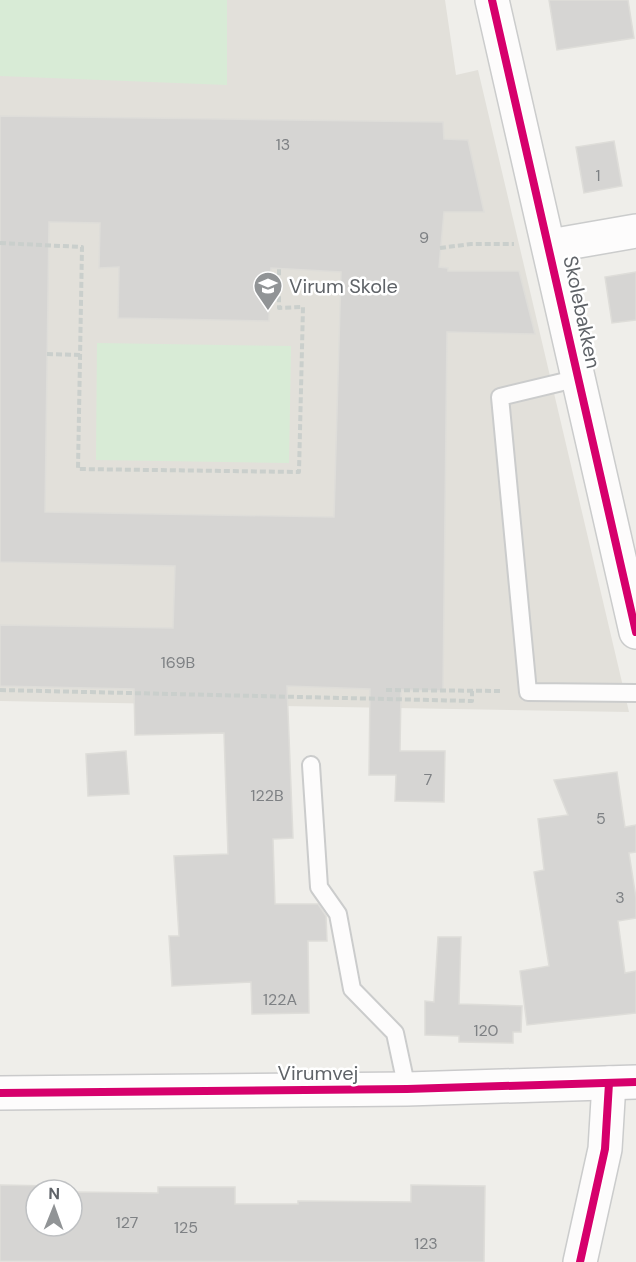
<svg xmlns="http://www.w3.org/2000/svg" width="636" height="1262" viewBox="0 0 636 1262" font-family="'DM Sans',sans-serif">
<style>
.education{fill:#e2e0da}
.green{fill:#d8ebd6}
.building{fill:#d6d5d3;stroke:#deddd9;stroke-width:1.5;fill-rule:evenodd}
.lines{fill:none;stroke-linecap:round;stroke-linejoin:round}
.lane-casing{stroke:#cbcccc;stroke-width:20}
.street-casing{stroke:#cbcccc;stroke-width:36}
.secondary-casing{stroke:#cacacb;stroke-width:36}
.path{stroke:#cacfcc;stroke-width:4;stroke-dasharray:6 3;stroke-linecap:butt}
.lane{stroke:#fdfcfc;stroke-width:16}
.street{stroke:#fdfcfc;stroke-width:33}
.secondary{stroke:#fdfcfc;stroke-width:33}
.cycleway-casing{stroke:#fff;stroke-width:11}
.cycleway{stroke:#d6006c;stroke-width:8}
.labels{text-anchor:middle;stroke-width:5;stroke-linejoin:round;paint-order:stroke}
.number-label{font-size:16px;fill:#7e8184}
.poi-label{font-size:20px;fill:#5f6368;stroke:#fff;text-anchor:start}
.street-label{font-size:20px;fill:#5f6368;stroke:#fff}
</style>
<rect width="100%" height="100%" fill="#efeeea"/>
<path class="education" d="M 0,0 L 445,0 L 456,75 L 478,70 L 629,712 L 0,701 Z"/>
<g class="green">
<path d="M 0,0 L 227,0 L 227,85 L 0,76 Z"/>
<path d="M 97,343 L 291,346 L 289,463 L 96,460 Z"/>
</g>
<g class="building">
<path d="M 549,0 L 628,0 L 634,38 L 557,50 Z"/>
<path d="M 0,116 L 443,122 L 444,139 L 468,140 L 484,212 L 444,212 L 439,267 L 448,268 L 448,271 L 519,271 L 535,334 L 447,332 L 443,691 L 401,690 L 400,751 L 445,751 L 444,802 L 395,801 L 396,775 L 369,775 L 370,689 L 287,686 L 293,838 L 273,839 L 275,904 L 318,904 L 326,916 L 327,941 L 308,941 L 309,1013 L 252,1014 L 251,982 L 172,986 L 169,936 L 179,936 L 174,856 L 228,854 L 224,733 L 135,735 L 134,689 L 0,686 L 0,625 L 173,628 L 175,566 L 0,562 ZM 49,222 L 100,223 L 99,268 L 119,267 L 118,318 L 269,321 L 271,268 L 341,272 L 334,517 L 45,512 Z"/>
<path d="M 614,141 L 622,186 L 584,193 L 576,147 Z"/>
<path d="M 636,272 L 636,320 L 612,323 L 605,277 Z"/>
<path d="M 126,751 L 129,794 L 88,796 L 86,754 Z"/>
<path d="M 617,772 L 625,827 L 636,825 L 636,852 L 629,853 L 636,898 L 636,918 L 618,921 L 625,973 L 636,971 L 636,1013 L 527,1025 L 520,971 L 549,966 L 534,872 L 544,870 L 538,819 L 568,815 L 554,780 Z"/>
<path d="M 438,937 L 461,937 L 459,1004 L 522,1006 L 521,1032 L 513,1032 L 513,1043 L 459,1042 L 459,1036 L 425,1035 L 425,1001 L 434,1002 Z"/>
<path d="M 0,1185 L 54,1186 L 54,1190 L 36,1190 L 36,1226 L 72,1226 L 72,1192 L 158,1193 L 158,1187 L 235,1187 L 235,1204 L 298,1204 L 298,1201 L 411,1202 L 411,1185 L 485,1186 L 484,1262 L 0,1261 Z"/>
</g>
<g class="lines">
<g class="lane-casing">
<g id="lane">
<path d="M 579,378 L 500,397 L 528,692 L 636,693"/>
<path d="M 311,765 L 319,887 L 338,914 L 352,989 L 395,1033 L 407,1089"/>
</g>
</g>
<g class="street-casing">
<g id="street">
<path d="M 492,0 L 636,632"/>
<path d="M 550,246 L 636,231"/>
<path d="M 580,1262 L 605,1149 L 609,1083"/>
</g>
</g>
<g class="secondary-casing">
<path id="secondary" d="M 0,1093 L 407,1089 L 636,1082"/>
</g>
<g class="path">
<path d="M 0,243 L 82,247 L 78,469 L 299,472 L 303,307 L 279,308 L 279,269"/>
<path d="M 440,248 L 471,244 L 514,244"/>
<path d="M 47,354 L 80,355"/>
<path d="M 0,690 L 472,701 L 472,691"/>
<path d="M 386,690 L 503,691"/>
</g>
<use href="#lane" class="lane"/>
<use href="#street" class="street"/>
<use href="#secondary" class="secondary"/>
<g class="cycleway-casing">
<g id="cycleway">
<path d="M 492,0 L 636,632"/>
<path d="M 0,1093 L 407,1089 L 636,1082"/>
<path d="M 580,1262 L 605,1149 L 609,1083"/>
</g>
</g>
<use href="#cycleway" class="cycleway"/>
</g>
<defs>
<g id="school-pin" transform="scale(1.5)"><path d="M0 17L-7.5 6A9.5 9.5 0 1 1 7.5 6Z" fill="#919496" stroke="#fff"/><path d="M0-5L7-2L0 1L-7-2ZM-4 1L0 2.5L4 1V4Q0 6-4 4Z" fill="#fff"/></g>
</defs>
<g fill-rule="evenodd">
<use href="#school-pin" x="268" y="286"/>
</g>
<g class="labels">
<g class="number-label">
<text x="283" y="150">13</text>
<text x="598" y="181">1</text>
<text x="424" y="243">9</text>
<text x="178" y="668">169B</text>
<text x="428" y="785">7</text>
<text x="267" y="801">122B</text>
<text x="601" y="824">5</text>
<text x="620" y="903">3</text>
<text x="280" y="1005">122A</text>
<text x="486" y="1036">120</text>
<text x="127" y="1228">127</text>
<text x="186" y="1233">125</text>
<text x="426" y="1249">123</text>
</g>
<g class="poi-label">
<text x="289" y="293">Virum Skole</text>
</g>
<g class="street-label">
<text transform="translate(582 312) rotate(78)" y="7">Skolebakken</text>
<text x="318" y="1080">Virumvej</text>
</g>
</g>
<g transform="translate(54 1208) rotate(1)"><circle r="28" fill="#ffffff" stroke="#bfc1c3" stroke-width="1.5"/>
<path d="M0-4.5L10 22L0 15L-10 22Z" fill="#919496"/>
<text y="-9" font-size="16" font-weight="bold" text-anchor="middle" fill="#5f6368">N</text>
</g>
</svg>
